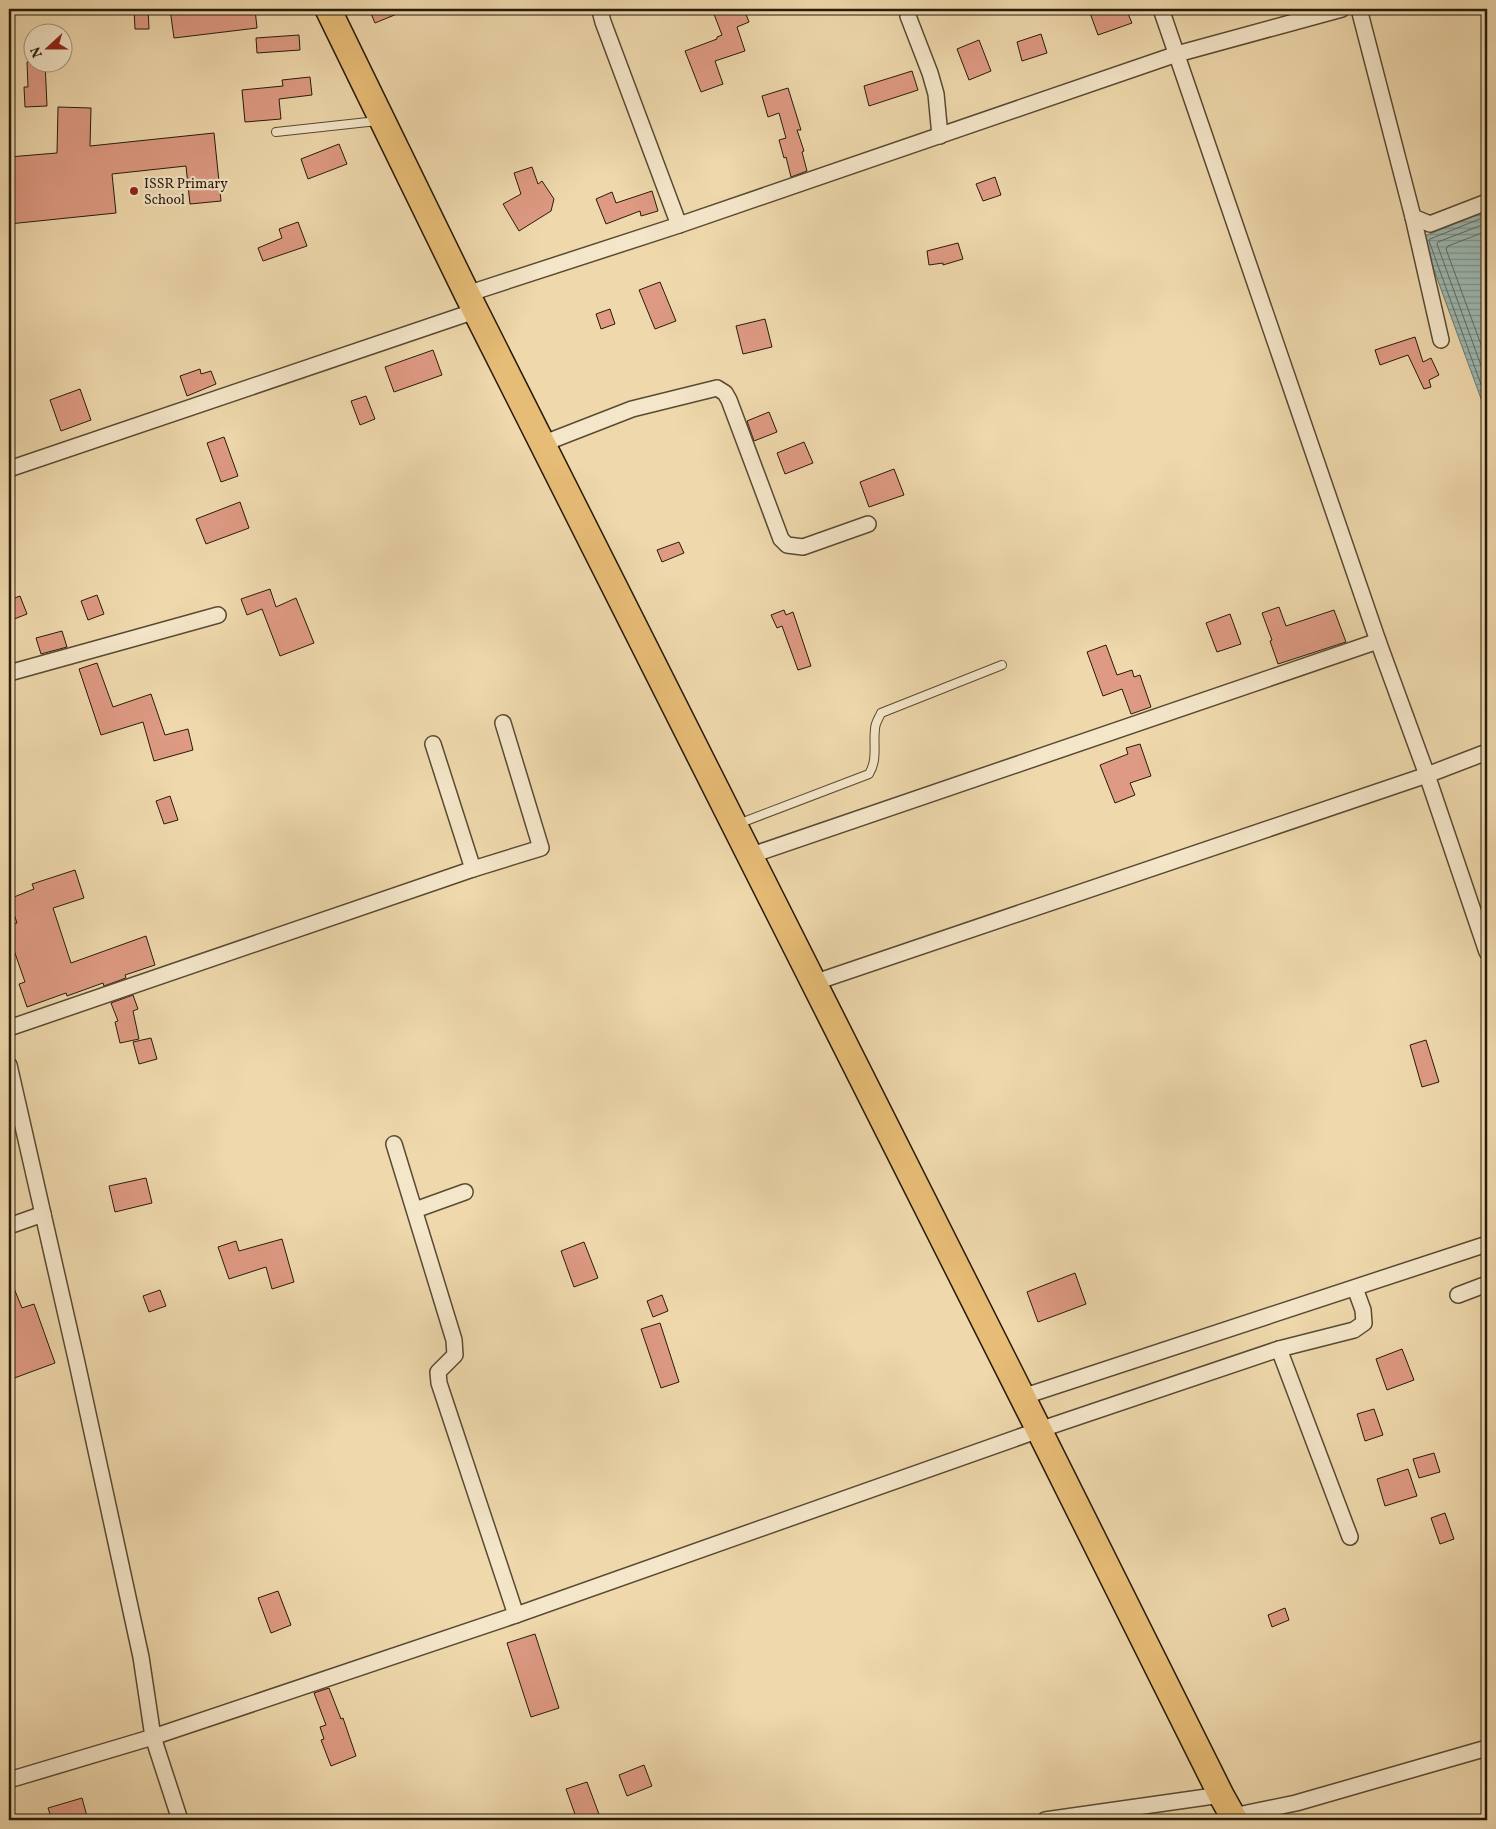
<svg xmlns="http://www.w3.org/2000/svg" width="1496" height="1829" viewBox="0 0 1496 1829" font-family="Vollkorn,serif">
<style>
.water{fill:url(#water-rules);stroke:#6d796f}
.lines{fill:none;stroke-linecap:round;stroke-linejoin:round}
.shore{stroke:#626a5e;stroke-width:1}
.building{fill:#de9a83;stroke:#271b0a}
.service-casing{stroke:#594a32;stroke-width:10}
.minor-casing{stroke:#594a32;stroke-width:18}
.trunk-casing{stroke:#271b0a;stroke-width:28}
.service{stroke:#f4e6c9;stroke-width:8}
.minor{stroke:#f4e6c9;stroke-width:15}
.trunk{stroke:#e7bc76;stroke-width:25}
.poi-dot{fill:#8f2418;stroke:#f4e6c9;stroke-width:2}
.labels{text-anchor:middle;stroke-width:4.5;stroke-linejoin:round;paint-order:stroke}
.poi-label{font-size:14px;fill:#271b0a;stroke:#f4e6c9;text-anchor:start}
</style>
<defs>
<pattern id="water-rules" width="6" height="5" patternUnits="userSpaceOnUse" patternTransform="scale(1.25)"><rect width="6" height="5" fill="#9cb8b2"/><path d="M0 2.5h6" fill="none" stroke="#7f958f"/></pattern>
</defs>
<rect width="100%" height="100%" fill="#eed8ac"/>
<filter id="stains"><feTurbulence type="fractalNoise" baseFrequency=".004" numOctaves="4"/><feColorMatrix values="0 0 0 0 .2 0 0 0 0 .09 0 0 0 0 .02 0 0 0 .5 -.17"/></filter>
<radialGradient id="worn" r=".72"><stop offset=".6" stop-color="#630" stop-opacity="0"/><stop offset="1" stop-color="#630" stop-opacity=".3"/></radialGradient>
<path class="water" d="M 1487,211 L 1487,415 L 1422,237 Z"/>
<g class="lines">
<g class="shore">
<path d="M 1487,216 L 1430,239 L 1429,241 L 1487,401"/>
<path d="M 1487,223 L 1438,242 L 1437,244 L 1487,382"/>
<path d="M 1487,231 L 1448,246 L 1446,249 L 1487,361"/>
</g>
</g>
<g class="building">
<path d="M 134,9 L 148,9 L 149,29 L 135,29 Z"/>
<path d="M 170,9 L 255,9 L 257,28 L 174,38 Z"/>
<path d="M 369,9 L 409,9 L 375,23 Z"/>
<path d="M 712,9 L 744,9 L 749,22 L 737,27 L 745,51 L 715,61 L 723,84 L 701,92 L 685,51 L 717,39 L 717,37 L 722,35 Z"/>
<path d="M 1101,9 L 1126,9 L 1132,23 L 1098,35 L 1090,13 Z"/>
<path d="M 1041,34 L 1047,53 L 1022,61 L 1017,42 Z"/>
<path d="M 299,35 L 300,50 L 257,53 L 256,38 Z"/>
<path d="M 979,40 L 991,71 L 969,80 L 957,49 Z"/>
<path d="M 27,62 L 45,62 L 47,106 L 25,107 L 24,87 L 28,87 Z"/>
<path d="M 912,71 L 918,90 L 869,106 L 864,86 Z"/>
<path d="M 310,77 L 312,95 L 279,99 L 281,119 L 245,122 L 242,90 L 283,86 L 282,80 Z"/>
<path d="M 788,88 L 801,130 L 797,130 L 804,151 L 802,152 L 807,171 L 791,177 L 786,157 L 784,158 L 779,140 L 786,138 L 779,113 L 768,117 L 762,96 Z"/>
<path d="M 58,107 L 91,108 L 90,146 L 214,133 L 221,201 L 190,204 L 186,166 L 112,174 L 116,213 L 9,224 L 9,157 L 57,153 Z"/>
<path d="M 339,144 L 347,164 L 308,179 L 301,159 Z"/>
<path d="M 532,167 L 538,184 L 542,181 L 554,199 L 551,211 L 519,231 L 503,204 L 521,194 L 514,173 Z"/>
<path d="M 995,177 L 1001,195 L 983,201 L 976,184 Z"/>
<path d="M 652,191 L 658,211 L 641,216 L 640,211 L 606,224 L 596,199 L 612,192 L 616,203 Z"/>
<path d="M 298,222 L 307,246 L 263,261 L 258,248 L 282,238 L 279,229 Z"/>
<path d="M 958,243 L 963,259 L 943,265 L 943,263 L 929,265 L 927,251 Z"/>
<path d="M 660,282 L 676,321 L 655,329 L 639,290 Z"/>
<path d="M 610,309 L 615,324 L 601,329 L 596,314 Z"/>
<path d="M 765,319 L 772,347 L 743,354 L 736,326 Z"/>
<path d="M 1415,337 L 1423,362 L 1431,358 L 1439,375 L 1429,380 L 1431,387 L 1424,389 L 1408,355 L 1380,365 L 1375,350 Z"/>
<path d="M 433,350 L 442,375 L 394,392 L 385,367 Z"/>
<path d="M 200,369 L 201,374 L 211,371 L 216,384 L 187,396 L 180,376 Z"/>
<path d="M 80,389 L 91,420 L 61,431 L 50,400 Z"/>
<path d="M 366,396 L 375,419 L 360,425 L 351,401 Z"/>
<path d="M 769,412 L 777,432 L 754,441 L 747,421 Z"/>
<path d="M 224,437 L 238,476 L 221,482 L 207,443 Z"/>
<path d="M 804,442 L 813,463 L 785,474 L 777,453 Z"/>
<path d="M 894,469 L 904,495 L 869,507 L 860,482 Z"/>
<path d="M 240,502 L 249,528 L 206,544 L 196,519 Z"/>
<path d="M 679,542 L 684,553 L 662,562 L 657,550 Z"/>
<path d="M 270,589 L 276,607 L 296,598 L 314,643 L 280,656 L 262,609 L 247,615 L 241,599 Z"/>
<path d="M 97,595 L 104,614 L 88,620 L 81,601 Z"/>
<path d="M 20,596 L 27,614 L 9,621 L 9,600 Z"/>
<path d="M 1279,607 L 1286,626 L 1334,610 L 1346,642 L 1278,664 L 1270,641 L 1272,640 L 1262,613 Z"/>
<path d="M 784,610 L 786,615 L 793,612 L 811,666 L 798,670 L 782,626 L 777,628 L 771,615 Z"/>
<path d="M 1230,614 L 1241,644 L 1217,652 L 1206,623 Z"/>
<path d="M 62,631 L 67,647 L 41,654 L 36,638 Z"/>
<path d="M 1106,645 L 1117,675 L 1132,670 L 1134,677 L 1140,675 L 1151,707 L 1131,714 L 1122,689 L 1103,696 L 1087,652 Z"/>
<path d="M 97,663 L 113,707 L 151,694 L 165,735 L 188,729 L 193,750 L 154,761 L 143,722 L 101,735 L 79,669 Z"/>
<path d="M 1140,744 L 1151,776 L 1130,783 L 1135,795 L 1115,803 L 1100,765 L 1128,754 L 1126,748 Z"/>
<path d="M 170,796 L 178,820 L 164,824 L 156,801 Z"/>
<path d="M 75,870 L 84,898 L 53,908 L 71,963 L 146,936 L 155,965 L 125,975 L 126,978 L 104,986 L 103,983 L 67,996 L 66,993 L 27,1007 L 19,984 L 25,982 L 9,936 L 9,925 L 17,923 L 9,899 L 34,889 L 32,884 Z"/>
<path d="M 133,995 L 138,1009 L 133,1011 L 139,1039 L 120,1043 L 115,1022 L 118,1021 L 111,1003 Z"/>
<path d="M 151,1038 L 157,1059 L 139,1064 L 133,1042 Z"/>
<path d="M 1426,1040 L 1439,1082 L 1422,1087 L 1410,1045 Z"/>
<path d="M 146,1178 L 152,1203 L 115,1212 L 109,1186 Z"/>
<path d="M 282,1239 L 294,1282 L 272,1289 L 266,1267 L 229,1279 L 218,1247 L 236,1241 L 239,1251 Z"/>
<path d="M 584,1242 L 598,1278 L 574,1287 L 561,1251 Z"/>
<path d="M 1075,1273 L 1086,1304 L 1038,1322 L 1027,1292 Z"/>
<path d="M 9,1276 L 22,1308 L 34,1304 L 55,1363 L 9,1380 Z"/>
<path d="M 160,1290 L 166,1306 L 149,1312 L 143,1296 Z"/>
<path d="M 662,1295 L 668,1311 L 653,1317 L 647,1301 Z"/>
<path d="M 660,1323 L 679,1382 L 661,1388 L 641,1329 Z"/>
<path d="M 1402,1349 L 1414,1380 L 1387,1390 L 1376,1359 Z"/>
<path d="M 1374,1409 L 1383,1435 L 1365,1441 L 1357,1414 Z"/>
<path d="M 1434,1453 L 1440,1472 L 1419,1478 L 1413,1459 Z"/>
<path d="M 1408,1469 L 1417,1496 L 1385,1506 L 1377,1479 Z"/>
<path d="M 1445,1513 L 1454,1539 L 1440,1544 L 1431,1518 Z"/>
<path d="M 278,1591 L 291,1625 L 271,1633 L 258,1598 Z"/>
<path d="M 1285,1608 L 1289,1620 L 1272,1627 L 1268,1615 Z"/>
<path d="M 535,1634 L 559,1708 L 531,1717 L 507,1643 Z"/>
<path d="M 329,1688 L 341,1719 L 343,1718 L 356,1756 L 331,1766 L 321,1740 L 324,1739 L 320,1727 L 326,1725 L 314,1693 Z"/>
<path d="M 644,1765 L 652,1786 L 627,1796 L 619,1775 Z"/>
<path d="M 587,1782 L 600,1817 L 589,1820 L 577,1820 L 566,1789 Z"/>
<path d="M 82,1798 L 88,1820 L 52,1820 L 48,1808 Z"/>
</g>
<g class="lines">
<g class="service-casing">
<g id="service">
<path d="M 276,132 L 377,121"/>
<path d="M 738,824 L 869,774 C 878,759 873,745 875,729 C 875,723 879,718 881,713 L 1002,665"/>
</g>
</g>
<g class="minor-casing">
<g id="minor">
<path d="M 600,9 L 600,11 L 603,22 L 679,225"/>
<path d="M 1161,9 L 1378,641 L 1427,775 L 1487,952"/>
<path d="M 1359,9 L 1413,217 L 1430,224 L 1487,202"/>
<path d="M 908,16 L 930,73 L 936,94 L 940,136"/>
<path d="M 1413,217 L 1441,340"/>
<path d="M 467,294 L 679,225 L 1177,54 L 1342,9"/>
<path d="M 542,444 L 632,409 L 717,388 L 725,393 L 729,400 L 781,539 L 787,545 L 803,547 L 868,524"/>
<path d="M 9,469 L 475,311"/>
<path d="M 9,673 L 218,615"/>
<path d="M 749,856 L 1378,641"/>
<path d="M 473,869 L 541,848 L 503,723"/>
<path d="M 813,983 L 1427,775 L 1487,752"/>
<path d="M 9,1028 L 473,869 L 433,744"/>
<path d="M 9,1065 L 77,1363 L 141,1657 L 153,1737 L 180,1820"/>
<path d="M 394,1144 L 454,1340 L 455,1355 L 438,1372 L 439,1383 L 516,1615"/>
<path d="M 415,1210 L 465,1192"/>
<path d="M 9,1226 L 43,1214"/>
<path d="M 1458,1295 L 1487,1284"/>
<path d="M 1279,1349 L 1350,1537"/>
<path d="M 1022,1397 L 1487,1244"/>
<path d="M 9,1780 L 153,1737 L 516,1615 L 1039,1430 L 1279,1349 L 1354,1330 L 1364,1323 L 1363,1310 L 1355,1288"/>
<path d="M 1233,1816 L 1296,1803 L 1487,1748"/>
<path d="M 1045,1820 L 1221,1795"/>
</g>
</g>
<g class="trunk-casing">
<path id="trunk" d="M 328,9 L 467,294 L 1039,1430 L 1221,1795 L 1235,1820"/>
</g>
<use href="#service" class="service"/>
<use href="#minor" class="minor"/>
<use href="#trunk" class="trunk"/>
</g>
<circle class="poi-dot" cx="134" cy="191" r="5"/>
<g class="labels">
<g class="poi-label">
<text x="144" y="188">ISSR Primary<tspan x="144" dy="16">School</tspan></text>
</g>
</g>
<rect width="1496" height="1829" fill="none" stroke="#eed8ac" stroke-width="30"/>
<rect x="10" y="10" width="1476" height="1809" fill="none" stroke="#271b0a" stroke-width="2.5"/>
<rect x="15" y="15" width="1466" height="1799" fill="none" stroke="#271b0a"/>
<g transform="translate(48 48) rotate(249)"><circle r="24" fill="#f4e6c9" stroke="#a2957d"/>
<path d="M0-4L9 19L0 12L-9 19Z" fill="#8f2418"/>
<text y="-8" font-size="14" font-weight="bold" text-anchor="middle" fill="#271b0a">N</text>
</g>
<rect width="100%" height="100%" filter="url(#stains)"/>
<rect width="100%" height="100%" fill="url(#worn)"/>
</svg>
